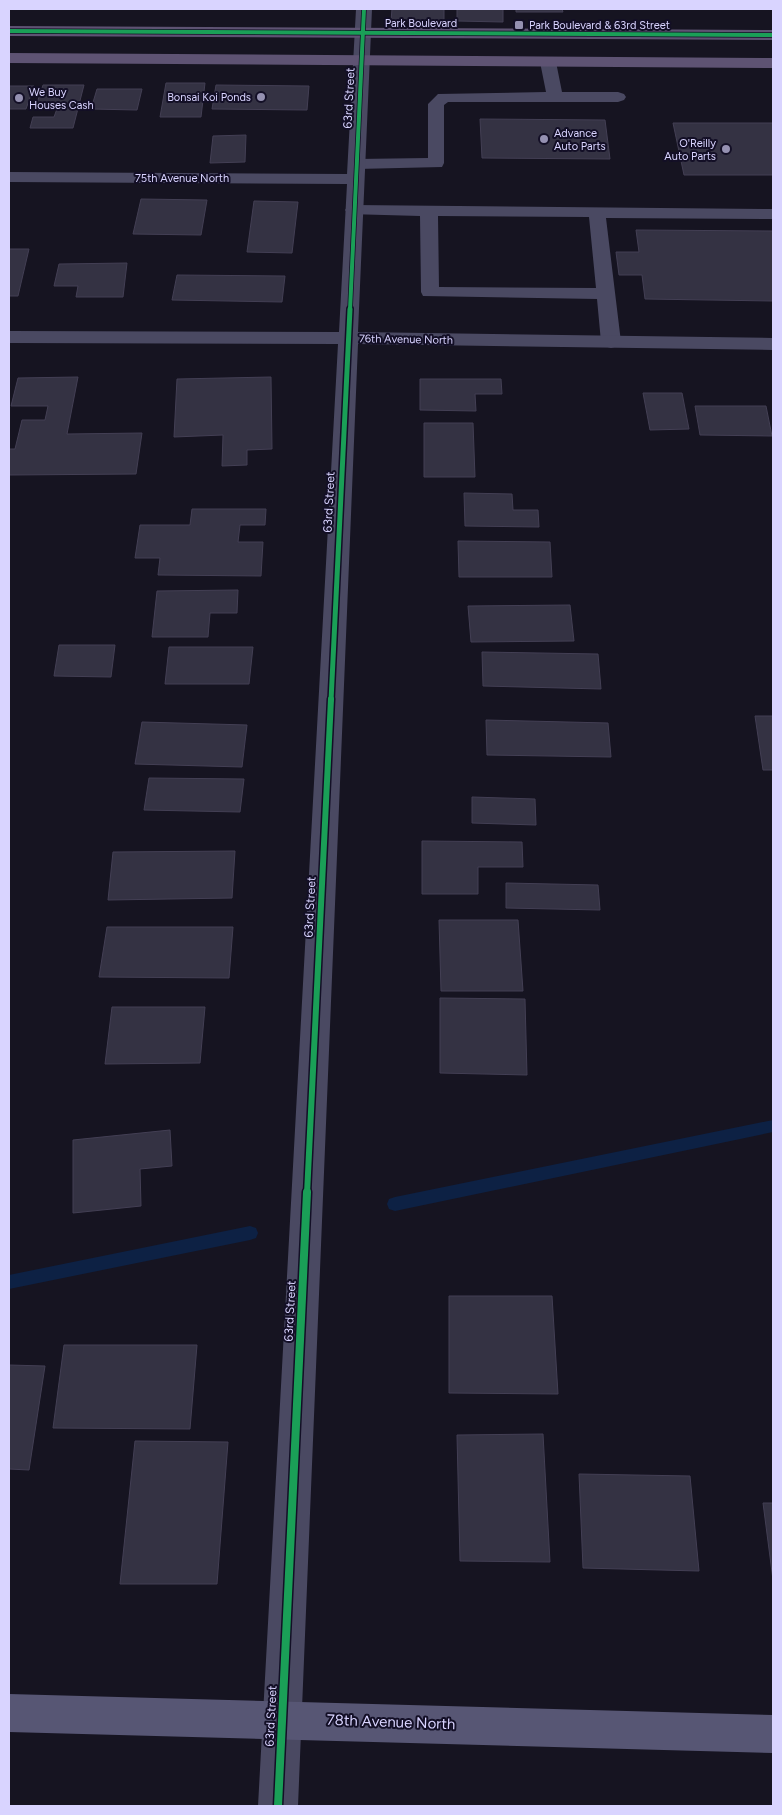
<svg xmlns="http://www.w3.org/2000/svg" width="782" height="1815" viewBox="0 0 782 1815" font-family="Figtree,sans-serif">
<style>
.lines{fill:none;stroke-linecap:round;stroke-linejoin:round}
.stream{fill:#0d2144;fill-rule:evenodd}
.building{fill:#343243;stroke:#433f54}
.lane{fill:#4a4962;fill-rule:evenodd}
.street{fill:#4a4962;fill-rule:evenodd}
.secondary{fill:#575674;fill-rule:evenodd}
.primary{fill:#5e5373;fill-rule:evenodd}
.cycleway-far3-casing{stroke:#130f26;stroke-width:5.5}
.cycleway-far2-casing{stroke:#130f26;stroke-width:8}
.cycleway-far1-casing{stroke:#130f26;stroke-width:9}
.cycleway-casing{stroke:#130f26;stroke-width:11}
.cycleway-far3{stroke:#1a9f57;stroke-width:4}
.cycleway-far2{stroke:#1a9f57;stroke-width:5}
.cycleway-far1{stroke:#1a9f57;stroke-width:6}
.cycleway{stroke:#1a9f57;stroke-width:8}
.poi-dot{fill:#9591b1;stroke:#130f26;stroke-width:2}
.labels{text-anchor:middle;stroke-width:4;stroke-linejoin:round;paint-order:stroke}
.far-street-label{font-size:11px;fill:#d9d4ff;stroke:#130f26}
.far-poi-label{font-size:11px;fill:#d9d4ff;stroke:#130f26;text-anchor:start}
.street-label{font-size:12px;fill:#d9d4ff;stroke:#130f26}
.near-street-label{font-size:15px;fill:#d9d4ff;stroke:#130f26}
</style>
<rect width="100%" height="100%" fill="#161421"/>
<g class="lines">
<g class="stream">
<path d="M 773,1120 L 773,1132 L 395,1211 L 389,1209 L 387,1204 L 389,1199 L 395,1197 Z"/>
<path d="M 250,1226 L 256,1228 L 258,1233 L 256,1238 L 250,1240 L 9,1289 L 9,1275 Z"/>
</g>
</g>
<g class="building">
<path d="M 392,9 L 444,9 L 444,21 L 391,21 Z"/>
<path d="M 457,9 L 503,9 L 503,22 L 457,21 Z"/>
<path d="M 516,9 L 562,9 L 563,12 L 516,12 Z"/>
<path d="M 166,83 L 205,83 L 201,117 L 160,117 Z"/>
<path d="M 43,85 L 84,85 L 73,128 L 30,128 L 33,117 L 54,117 L 58,106 L 36,106 Z"/>
<path d="M 216,85 L 309,86 L 307,110 L 212,109 Z"/>
<path d="M 9,86 L 34,86 L 26,109 L 9,109 Z"/>
<path d="M 97,89 L 142,89 L 137,110 L 91,109 Z"/>
<path d="M 480,119 L 605,120 L 610,159 L 482,158 Z"/>
<path d="M 673,123 L 773,123 L 773,175 L 684,175 Z"/>
<path d="M 246,135 L 245,162 L 210,163 L 213,136 Z"/>
<path d="M 141,199 L 207,200 L 201,235 L 133,234 Z"/>
<path d="M 254,201 L 298,202 L 292,253 L 247,252 Z"/>
<path d="M 636,230 L 773,231 L 773,301 L 645,299 L 642,275 L 619,275 L 616,252 L 639,252 Z"/>
<path d="M 9,249 L 29,249 L 18,296 L 9,296 Z"/>
<path d="M 127,263 L 123,297 L 76,297 L 78,286 L 54,286 L 59,264 Z"/>
<path d="M 177,275 L 285,276 L 282,302 L 172,300 Z"/>
<path d="M 78,377 L 67,434 L 142,433 L 136,474 L 9,475 L 9,449 L 15,449 L 22,420 L 45,420 L 48,406 L 11,406 L 18,378 Z"/>
<path d="M 271,377 L 272,449 L 247,450 L 247,465 L 222,466 L 223,435 L 174,437 L 177,379 Z"/>
<path d="M 420,379 L 501,379 L 502,394 L 475,394 L 476,411 L 420,410 Z"/>
<path d="M 643,393 L 682,393 L 689,429 L 650,430 Z"/>
<path d="M 695,406 L 766,406 L 772,436 L 700,435 Z"/>
<path d="M 424,423 L 473,423 L 475,477 L 424,477 Z"/>
<path d="M 464,493 L 512,494 L 513,510 L 538,510 L 539,527 L 465,526 Z"/>
<path d="M 192,509 L 266,509 L 265,525 L 240,525 L 238,542 L 263,542 L 261,576 L 158,575 L 160,558 L 135,558 L 140,525 L 190,525 Z"/>
<path d="M 458,541 L 550,542 L 552,577 L 459,577 Z"/>
<path d="M 238,590 L 237,613 L 210,613 L 208,637 L 152,637 L 157,591 Z"/>
<path d="M 570,605 L 574,641 L 471,642 L 468,606 Z"/>
<path d="M 59,645 L 115,645 L 111,677 L 54,676 Z"/>
<path d="M 169,647 L 253,647 L 249,684 L 165,684 Z"/>
<path d="M 482,652 L 598,654 L 601,689 L 483,686 Z"/>
<path d="M 755,716 L 773,716 L 773,770 L 763,770 Z"/>
<path d="M 486,720 L 608,723 L 611,757 L 487,755 Z"/>
<path d="M 142,722 L 247,725 L 242,767 L 135,764 Z"/>
<path d="M 149,778 L 244,779 L 240,812 L 144,810 Z"/>
<path d="M 472,797 L 535,799 L 536,825 L 472,823 Z"/>
<path d="M 422,841 L 522,842 L 523,867 L 478,867 L 478,894 L 422,894 Z"/>
<path d="M 235,851 L 232,898 L 108,900 L 113,852 Z"/>
<path d="M 506,883 L 598,885 L 600,910 L 506,908 Z"/>
<path d="M 439,920 L 518,920 L 523,991 L 441,991 Z"/>
<path d="M 107,927 L 233,927 L 229,978 L 99,977 Z"/>
<path d="M 440,998 L 525,999 L 527,1075 L 440,1073 Z"/>
<path d="M 112,1007 L 205,1007 L 200,1063 L 105,1064 Z"/>
<path d="M 170,1130 L 172,1166 L 140,1169 L 141,1206 L 73,1213 L 73,1140 Z"/>
<path d="M 449,1296 L 552,1296 L 558,1394 L 449,1393 Z"/>
<path d="M 64,1345 L 197,1345 L 190,1429 L 53,1428 Z"/>
<path d="M 9,1365 L 45,1366 L 29,1470 L 9,1469 Z"/>
<path d="M 543,1434 L 550,1562 L 460,1561 L 457,1435 Z"/>
<path d="M 135,1441 L 228,1442 L 217,1584 L 120,1584 Z"/>
<path d="M 579,1474 L 690,1476 L 699,1571 L 583,1568 Z"/>
<path d="M 763,1503 L 773,1503 L 773,1580 Z"/>
</g>
<g class="lines">
<g class="lane">
<path d="M 548,57 L 554,59 L 556,62 L 562,92 L 618,92 L 624,94 L 626,97 L 624,100 L 618,102 L 448,102 L 444,105 L 444,163 L 442,167 L 357,169 L 351,168 L 349,164 L 351,160 L 357,159 L 428,158 L 428,104 L 438,94 L 546,92 L 540,62 L 542,59 Z"/>
<path d="M 354,205 L 773,209 L 773,219 L 606,218 L 621,342 L 618,346 L 611,348 L 604,346 L 601,342 L 597,299 L 423,296 L 421,292 L 420,216 L 348,214 L 345,210 L 348,206 ZM 438,216 L 589,217 L 596,288 L 439,287 Z"/>
</g>
<path class="street" d="M 356,9 L 372,9 L 358,332 L 773,338 L 773,350 L 358,344 L 298,1806 L 258,1806 L 338,344 L 9,343 L 9,331 L 339,332 L 347,184 L 9,182 L 9,172 L 347,174 Z"/>
<path class="secondary" d="M 9,1694 L 773,1715 L 773,1753 L 9,1732 Z"/>
<g class="primary">
<path d="M 9,26 L 773,30 L 773,40 L 9,36 Z"/>
<path d="M 9,53 L 773,58 L 773,68 L 9,63 Z"/>
</g>
<g class="cycleway-far3-casing">
<g id="cycleway-far3">
<path d="M 9,31 L 773,35"/>
<path d="M 350,310 L 364,9"/>
</g>
</g>
<g class="cycleway-far2-casing">
<path id="cycleway-far2" d="M 331,701 L 350,309"/>
</g>
<g class="cycleway-far1-casing">
<path id="cycleway-far1" d="M 307,1194 L 331,699"/>
</g>
<g class="cycleway-casing">
<path id="cycleway" d="M 278,1806 L 307,1192"/>
</g>
<use href="#cycleway-far3" class="cycleway-far3"/>
<use href="#cycleway-far2" class="cycleway-far2"/>
<use href="#cycleway-far1" class="cycleway-far1"/>
<use href="#cycleway" class="cycleway"/>
</g>
<g class="poi-dot">
<rect x="514" y="20" width="10" height="10" rx="2.5"/>
<circle cx="261" cy="97" r="5"/>
<circle cx="19" cy="98" r="5"/>
<circle cx="544" cy="139" r="5"/>
<circle cx="726" cy="149" r="5"/>
</g>
<g class="labels">
<g class="far-street-label">
<text x="421" y="27">Park Boulevard</text>
<text x="182" y="182">75th Avenue North</text>
<text transform="translate(406 339) rotate(1)" y="4">76th Avenue North</text>
</g>
<g class="far-poi-label">
<text x="529" y="29">Park Boulevard &amp; 63rd Street</text>
<text x="29" y="96">We Buy<tspan x="29" dy="13">Houses Cash</tspan></text>
<text x="251" y="101" text-anchor="end">Bonsai Koi Ponds</text>
<text x="554" y="137">Advance<tspan x="554" dy="13">Auto Parts</tspan></text>
<text x="716" y="147" text-anchor="end">O'Reilly<tspan x="716" dy="13">Auto Parts</tspan></text>
</g>
<g class="street-label">
<text transform="translate(349 98) rotate(-87)" y="4">63rd Street</text>
<text transform="translate(329 502) rotate(-87)" y="4">63rd Street</text>
<text transform="translate(310 907) rotate(-87)" y="4">63rd Street</text>
<text transform="translate(290 1311) rotate(-87)" y="4">63rd Street</text>
<text transform="translate(271 1716) rotate(-87)" y="4">63rd Street</text>
</g>
<g class="near-street-label">
<text transform="translate(391 1722) rotate(2)" y="5">78th Avenue North</text>
</g>
</g>
<rect width="782" height="1815" fill="none" stroke="#d9d4ff" stroke-width="20"/>
</svg>
